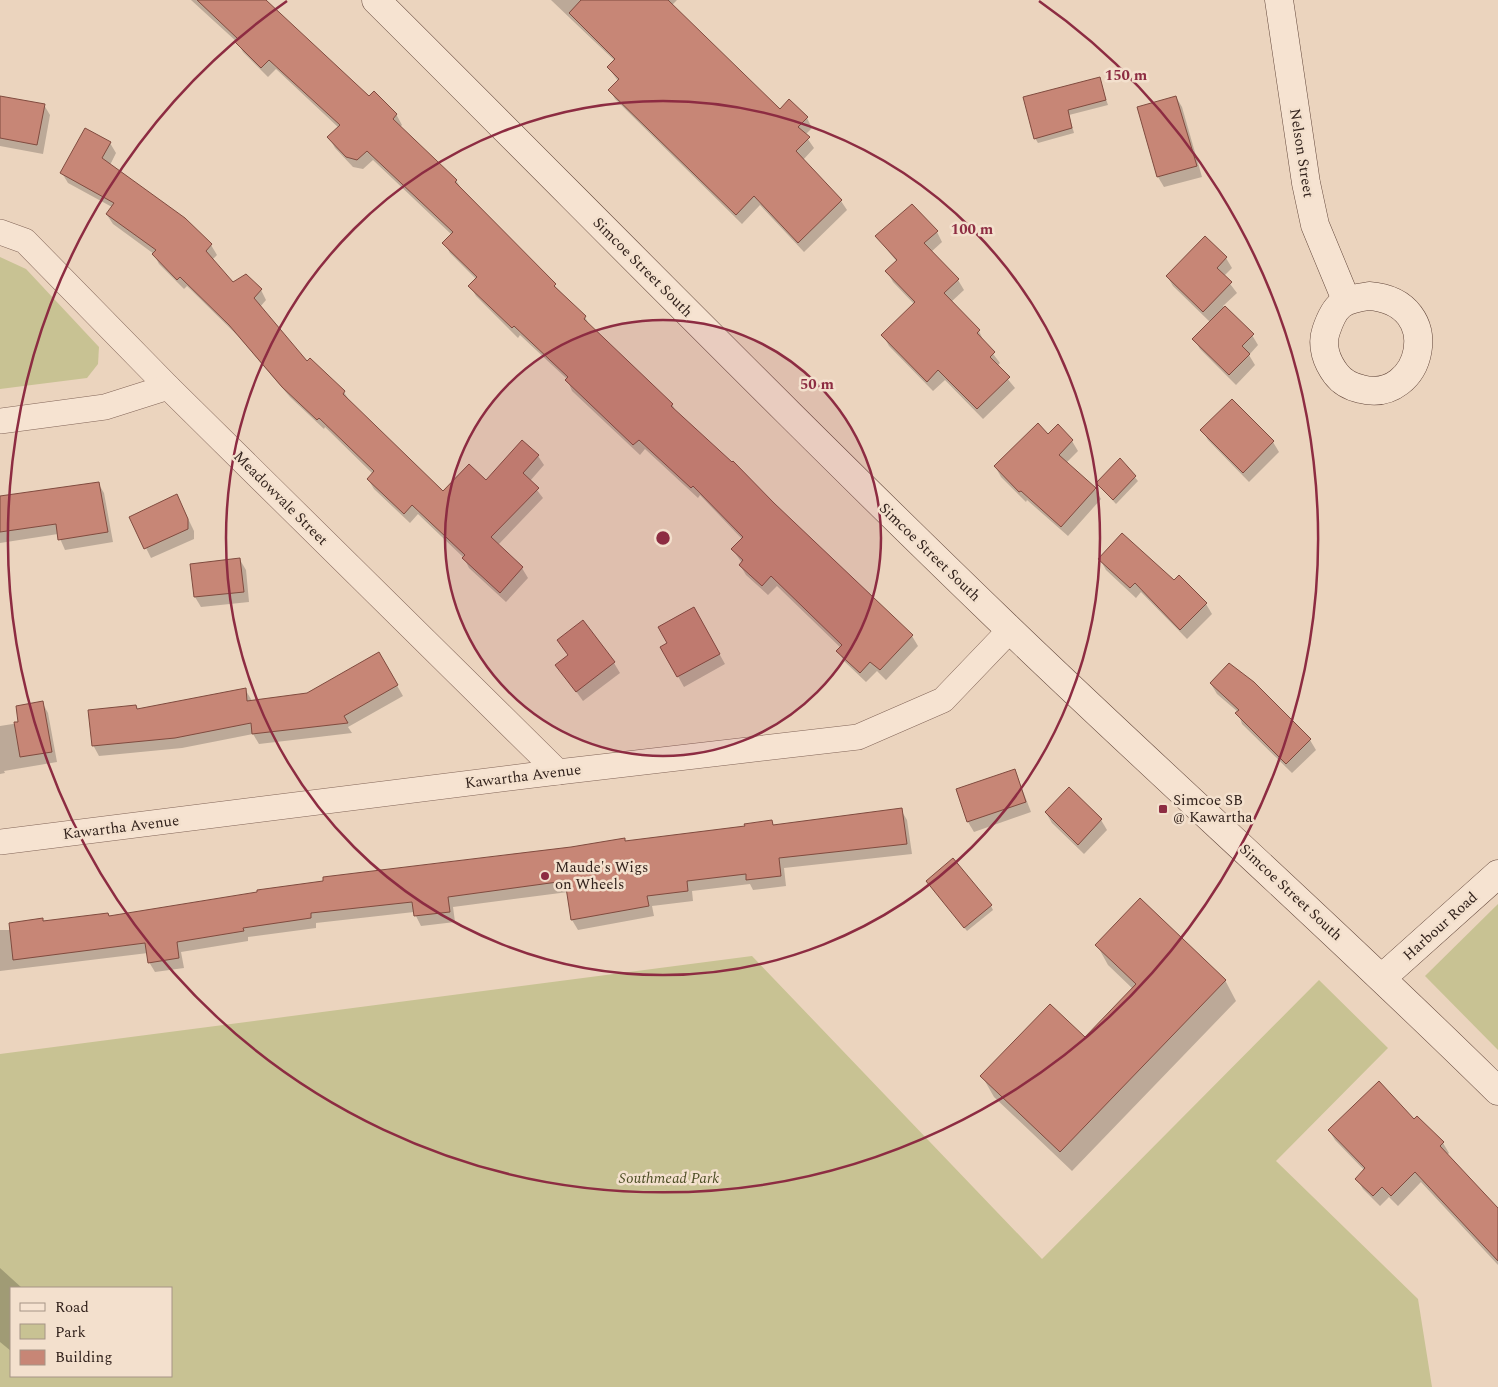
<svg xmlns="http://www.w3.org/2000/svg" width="1498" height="1387" viewBox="0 0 1498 1387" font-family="Spectral,serif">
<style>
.green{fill:#c8c293;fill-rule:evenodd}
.shadow{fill:#0003}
.building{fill:#c78676;stroke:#804b3f}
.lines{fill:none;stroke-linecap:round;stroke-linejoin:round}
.street-casing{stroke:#826558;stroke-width:26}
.secondary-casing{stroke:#63473b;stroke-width:29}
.street{stroke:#f6e3d1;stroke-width:25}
.secondary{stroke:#f6e3d1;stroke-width:28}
.ring{fill:none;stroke:#8d2c42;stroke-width:2.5}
.poi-dot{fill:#8d2c42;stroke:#f3e0cd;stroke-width:2}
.labels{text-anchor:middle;stroke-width:5;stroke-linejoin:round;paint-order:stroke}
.street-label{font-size:15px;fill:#32221c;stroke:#f3e0cd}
.poi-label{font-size:15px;fill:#32221c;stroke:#f3e0cd;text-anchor:start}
.park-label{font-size:15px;font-style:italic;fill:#4c4d24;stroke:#f3e0cd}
.centre{fill:#8d2c42;stroke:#f3e0cd;stroke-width:2.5}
.ring-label{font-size:15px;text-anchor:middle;font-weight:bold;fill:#8d2c42;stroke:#f3e0cd;stroke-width:5;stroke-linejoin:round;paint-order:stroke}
</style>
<rect width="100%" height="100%" fill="#ebd4be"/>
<g class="green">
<path d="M 0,257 L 26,269 L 99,347 L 98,364 L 87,378 L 0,389 Z"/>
<path d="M 1498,904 L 1498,1050 L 1425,976 Z"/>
<path d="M 752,956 L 1042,1259 L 1319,980 L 1388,1048 L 1276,1161 L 1418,1299 L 1432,1387 L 0,1387 L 0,1054 ZM 11,1288 L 171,1288 L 171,1376 L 11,1376 Z"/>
</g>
<g class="shadow">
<path d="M 191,0 L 264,0 L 369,98 L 396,114 L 402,125 L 400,127 L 456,180 L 462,190 L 585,317 L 591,328 L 672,404 L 678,415 L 912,636 L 918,646 L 886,680 L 877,671 L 866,682 L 844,661 L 838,651 L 841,648 L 777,586 L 768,595 L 746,575 L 740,565 L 742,563 L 733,550 L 742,539 L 700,495 L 698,498 L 645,449 L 640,455 L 572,391 L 567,379 L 520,335 L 518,338 L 476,296 L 470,286 L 476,279 L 450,253 L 444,243 L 452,235 L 373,160 L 363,169 L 353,167 L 335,148 L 329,137 L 339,128 L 276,69 L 268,77 L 243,52 L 237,42 Z"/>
<path d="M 551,0 L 677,0 L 672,5 L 780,110 L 807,118 L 812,128 L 805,135 L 814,148 L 803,160 L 841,201 L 847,210 L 804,252 L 760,205 L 742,224 L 615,99 L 610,90 L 618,81 L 608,67 L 615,61 Z"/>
<path d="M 1099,79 L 1108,105 L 1069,115 L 1074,133 L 1038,143 L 1035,138 Z"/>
<path d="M 0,97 L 44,105 L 50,115 L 43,154 L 0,146 Z"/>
<path d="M 1176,97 L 1182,107 L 1202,177 L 1164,187 L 1158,177 L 1138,108 Z"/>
<path d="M 110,143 L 116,153 L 110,165 L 184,219 L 211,245 L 217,255 L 212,260 L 233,283 L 261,290 L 266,300 L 260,307 L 307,362 L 344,392 L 350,402 L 443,493 L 486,482 L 538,456 L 544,465 L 530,481 L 543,498 L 498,545 L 522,568 L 528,578 L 506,602 L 469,568 L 464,558 L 418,514 L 410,523 L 374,489 L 368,479 L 373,474 L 325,427 L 324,429 L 290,397 L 237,335 L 187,286 L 184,289 L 159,264 L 154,254 L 113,224 L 107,215 L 112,207 L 68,183 L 62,173 Z"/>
<path d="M 937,232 L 942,242 L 931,252 L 958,280 L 964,290 L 951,302 L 979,331 L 984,342 L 1000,363 L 997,366 L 1015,388 L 983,419 L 945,380 L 933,391 L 889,346 L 883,335 L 915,305 L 893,282 L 887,271 L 897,262 L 877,237 Z"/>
<path d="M 1205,237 L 1226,258 L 1232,268 L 1224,276 L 1237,293 L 1223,306 L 1252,335 L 1258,345 L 1249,355 L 1255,365 L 1236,385 L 1200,349 L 1194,339 L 1210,322 L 1173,286 L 1167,276 Z"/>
<path d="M 1232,400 L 1273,442 L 1279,452 L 1249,482 L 1208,440 L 1202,430 Z"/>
<path d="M 1058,426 L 1072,441 L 1078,451 L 1066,463 L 1095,489 L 1101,499 L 1068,536 L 1027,500 L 1026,502 L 1001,477 L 995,466 L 1048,435 Z"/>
<path d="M 1120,460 L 1138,481 L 1116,504 L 1097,483 Z"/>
<path d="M 98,483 L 104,493 L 113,542 L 65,550 L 58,534 L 0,543 L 0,498 Z"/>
<path d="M 182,506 L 194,531 L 194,539 L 151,558 L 146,548 Z"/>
<path d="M 1100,559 L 1174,582 L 1206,604 L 1212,614 L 1187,639 L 1141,592 L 1136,598 L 1106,570 Z"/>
<path d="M 240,560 L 246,570 L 249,602 L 201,607 L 195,597 L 192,565 Z"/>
<path d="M 694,609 L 725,664 L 684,687 L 662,648 L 669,644 Z"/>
<path d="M 379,654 L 403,696 L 348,727 L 352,733 L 259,744 L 253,734 L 182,748 L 99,756 L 93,745 L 138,710 L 245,689 L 252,701 L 308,694 Z"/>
<path d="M 614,663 L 620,673 L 583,701 L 557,665 Z"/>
<path d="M 1253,683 L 1310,740 L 1316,750 L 1292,773 L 1242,724 L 1238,712 L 1217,694 L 1211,684 Z"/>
<path d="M 42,702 L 48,713 L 57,762 L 4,771 L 5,773 L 0,774 L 0,726 L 19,723 Z"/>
<path d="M 1015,770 L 1031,812 L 974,832 L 968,822 Z"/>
<path d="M 1069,789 L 1101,820 L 1107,830 L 1084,854 L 1052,823 L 1046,813 Z"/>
<path d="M 901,810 L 907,820 L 912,854 L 784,868 L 786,886 L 753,890 L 750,884 L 692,891 L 693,901 L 652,906 L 654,916 L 578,930 L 572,920 L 568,892 L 453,907 L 455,922 L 421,926 L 414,912 L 316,923 L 316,928 L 248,937 L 248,941 L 181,952 L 184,968 L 155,972 L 149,962 L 148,953 L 0,971 L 0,930 L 11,930 L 42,920 L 44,922 L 109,917 L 625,842 L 746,827 L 771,822 L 774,826 Z"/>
<path d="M 930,885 L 991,906 L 993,910 L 967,931 Z"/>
<path d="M 1097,945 L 1225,980 L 1236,1001 L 1072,1171 L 994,1097 L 982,1076 L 1085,1039 L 1133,989 L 1108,965 Z"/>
<path d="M 1414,1120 L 1443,1143 L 1449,1153 L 1447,1155 L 1498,1210 L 1498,1265 L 1421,1182 L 1398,1206 L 1389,1197 L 1380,1206 L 1363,1189 L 1357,1179 L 1365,1171 L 1335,1140 L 1329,1130 Z"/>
<path d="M 0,1268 L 22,1288 L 11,1288 L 11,1351 L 0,1342 Z"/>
</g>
<g class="building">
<path d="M 197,0 L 266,0 L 369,96 L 374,91 L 397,114 L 393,119 L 457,180 L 455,182 L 556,284 L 554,286 L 586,316 L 584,319 L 673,404 L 671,406 L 732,462 L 733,461 L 774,503 L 913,635 L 880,670 L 870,662 L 860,673 L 836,651 L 842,645 L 771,576 L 762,586 L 739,565 L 743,560 L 731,549 L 743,537 L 693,486 L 691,488 L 639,440 L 633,445 L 565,380 L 568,377 L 514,326 L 512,328 L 468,286 L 477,277 L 442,243 L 453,232 L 367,151 L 357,160 L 346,157 L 327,137 L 340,125 L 269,60 L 261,68 L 235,42 L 238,39 Z"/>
<path d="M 581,0 L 668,0 L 780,109 L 789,99 L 808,117 L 798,127 L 810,137 L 796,151 L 842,200 L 798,243 L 754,196 L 736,215 L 608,90 L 619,79 L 607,67 L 615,59 L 569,13 Z"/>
<path d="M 1100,77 L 1106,100 L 1068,110 L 1072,128 L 1034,139 L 1023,97 Z"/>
<path d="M 0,96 L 45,104 L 37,145 L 0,138 Z"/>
<path d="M 1176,96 L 1197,166 L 1157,177 L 1137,107 Z"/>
<path d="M 85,128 L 111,142 L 102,158 L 185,218 L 212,244 L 206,251 L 233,282 L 246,274 L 262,289 L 254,298 L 307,361 L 310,358 L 345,391 L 343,394 L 443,491 L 469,464 L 486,480 L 522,440 L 539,455 L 523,473 L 539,488 L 491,537 L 523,567 L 500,593 L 462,558 L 465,555 L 412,505 L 404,514 L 367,479 L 374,471 L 319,418 L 317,420 L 282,387 L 229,325 L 180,277 L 177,280 L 152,254 L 156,250 L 106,214 L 114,203 L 60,173 Z"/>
<path d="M 912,204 L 938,231 L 924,243 L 959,279 L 944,293 L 980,330 L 977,333 L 995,352 L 990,357 L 1010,377 L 977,409 L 938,370 L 927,382 L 881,335 L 915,302 L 885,271 L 897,260 L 875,236 Z"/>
<path d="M 1205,236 L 1227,257 L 1217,268 L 1232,282 L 1203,312 L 1166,276 Z"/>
<path d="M 1225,306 L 1254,334 L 1242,346 L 1250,354 L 1229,375 L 1192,339 Z"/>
<path d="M 1232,399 L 1274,441 L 1243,473 L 1200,430 Z"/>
<path d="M 1038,423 L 1048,434 L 1058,424 L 1073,440 L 1059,455 L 1096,488 L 1061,527 L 1021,491 L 1019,492 L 994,466 Z"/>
<path d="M 1120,458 L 1136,476 L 1113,500 L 1096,483 Z"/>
<path d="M 99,482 L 108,532 L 58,540 L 56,524 L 0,532 L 0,496 Z"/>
<path d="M 177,494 L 188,519 L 188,529 L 144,549 L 129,517 Z"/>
<path d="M 1122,533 L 1174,580 L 1179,575 L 1207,603 L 1180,630 L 1135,583 L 1130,588 L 1098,559 Z"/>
<path d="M 240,558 L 244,592 L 194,597 L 190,564 Z"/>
<path d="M 694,607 L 720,654 L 677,677 L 660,647 L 667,643 L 658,627 Z"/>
<path d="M 583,620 L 615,662 L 576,692 L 555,665 L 568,655 L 557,640 Z"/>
<path d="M 379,652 L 398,685 L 344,716 L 348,723 L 252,734 L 251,723 L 175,738 L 92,746 L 88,710 L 136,705 L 137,709 L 246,688 L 247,701 L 307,693 Z"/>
<path d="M 1229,663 L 1254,682 L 1311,739 L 1286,764 L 1235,713 L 1239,710 L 1210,683 Z"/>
<path d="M 43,701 L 52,752 L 20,757 L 14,722 L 18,722 L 16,706 Z"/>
<path d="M 1015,769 L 1026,802 L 967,822 L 956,789 Z"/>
<path d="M 1069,787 L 1102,819 L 1078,845 L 1045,812 Z"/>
<path d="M 902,808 L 907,844 L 779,858 L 781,876 L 746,880 L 746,874 L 687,881 L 688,891 L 647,896 L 649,906 L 571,920 L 565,881 L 448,897 L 450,912 L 414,916 L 412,902 L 311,913 L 311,918 L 243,928 L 244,931 L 177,942 L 179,958 L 148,963 L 145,943 L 13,960 L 9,923 L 43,918 L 43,921 L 108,913 L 109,916 L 257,892 L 257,890 L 323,881 L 323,877 L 571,847 L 625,838 L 625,841 L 745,826 L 744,824 L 772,820 L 773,825 Z"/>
<path d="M 953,858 L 992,905 L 964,928 L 926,881 Z"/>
<path d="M 1140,898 L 1226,980 L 1060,1152 L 980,1076 L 1050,1004 L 1085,1037 L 1136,984 L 1095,945 Z"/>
<path d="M 1379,1081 L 1414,1119 L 1417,1116 L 1444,1142 L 1440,1146 L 1498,1208 L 1498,1261 L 1415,1172 L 1391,1196 L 1382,1187 L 1373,1196 L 1355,1179 L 1365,1168 L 1328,1130 Z"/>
</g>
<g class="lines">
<g class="street-casing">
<g id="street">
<path d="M 0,232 L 25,241 L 168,387 L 558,772"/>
<path d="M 0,421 L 105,407 L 168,387"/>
<path d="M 0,842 L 558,772 L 858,737 L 943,700 L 1010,630"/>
</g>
</g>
<g class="secondary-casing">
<g id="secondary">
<path d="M 376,0 C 586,209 793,421 1006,626 C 1169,783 1337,932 1498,1091"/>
<path d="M 1279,0 L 1306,183 L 1315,225 L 1346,300"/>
<path d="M 1369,296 C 1448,302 1422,405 1361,389 C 1352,387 1342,382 1336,374 C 1327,362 1321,346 1326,331 C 1335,304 1342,300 1369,296 Z"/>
<path d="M 1383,977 L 1498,874"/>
</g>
</g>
<use href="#street" class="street"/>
<use href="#secondary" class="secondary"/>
</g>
<circle cx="663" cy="538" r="218" fill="#8d2c42" fill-opacity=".12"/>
<g class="ring">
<circle cx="663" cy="538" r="218"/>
<circle cx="663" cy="538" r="437"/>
<path d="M1039 1A655 655 0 1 1 287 1"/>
</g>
<g class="poi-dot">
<rect x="1158" y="804" width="10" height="10" rx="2.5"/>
<circle cx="545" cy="876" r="5"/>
</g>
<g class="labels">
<g class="street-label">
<text transform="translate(1302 153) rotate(81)" y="5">Nelson Street</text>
<text transform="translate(643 267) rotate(45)" y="5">Simcoe Street South</text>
<text transform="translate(281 498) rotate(45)" y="5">Meadowvale Street</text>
<text transform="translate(930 552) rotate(44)" y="5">Simcoe Street South</text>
<text transform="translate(523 776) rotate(-7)" y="5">Kawartha Avenue</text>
<text transform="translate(121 827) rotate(-7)" y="5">Kawartha Avenue</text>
<text transform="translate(1291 892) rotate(43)" y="5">Simcoe Street South</text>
<text transform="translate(1440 926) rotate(-42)" y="5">Harbour Road</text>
</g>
<g class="poi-label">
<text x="1173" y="805">Simcoe SB<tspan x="1173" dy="17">@ Kawartha</tspan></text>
<text x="555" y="872">Maude's Wigs<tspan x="555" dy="17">on Wheels</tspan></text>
</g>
<g class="park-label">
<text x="669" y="1183">Southmead Park</text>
</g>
</g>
<circle cx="663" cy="538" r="8" class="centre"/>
<g class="ring-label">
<text x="1126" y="80">150 m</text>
<text x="972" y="234">100 m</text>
<text x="817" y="389">50 m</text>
</g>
<rect x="10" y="1287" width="162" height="90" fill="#f3e0cd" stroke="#a69486"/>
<rect x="20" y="1303" width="25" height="8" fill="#f6e3d1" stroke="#a69486"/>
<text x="55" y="1312" font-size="15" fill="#32221c">Road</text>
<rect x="20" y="1324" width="25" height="15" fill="#c8c293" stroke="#a69486"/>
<text x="55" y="1337" font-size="15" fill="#32221c">Park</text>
<rect x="20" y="1350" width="25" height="15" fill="#c78676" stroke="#a69486"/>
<text x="55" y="1362" font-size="15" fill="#32221c">Building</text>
</svg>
